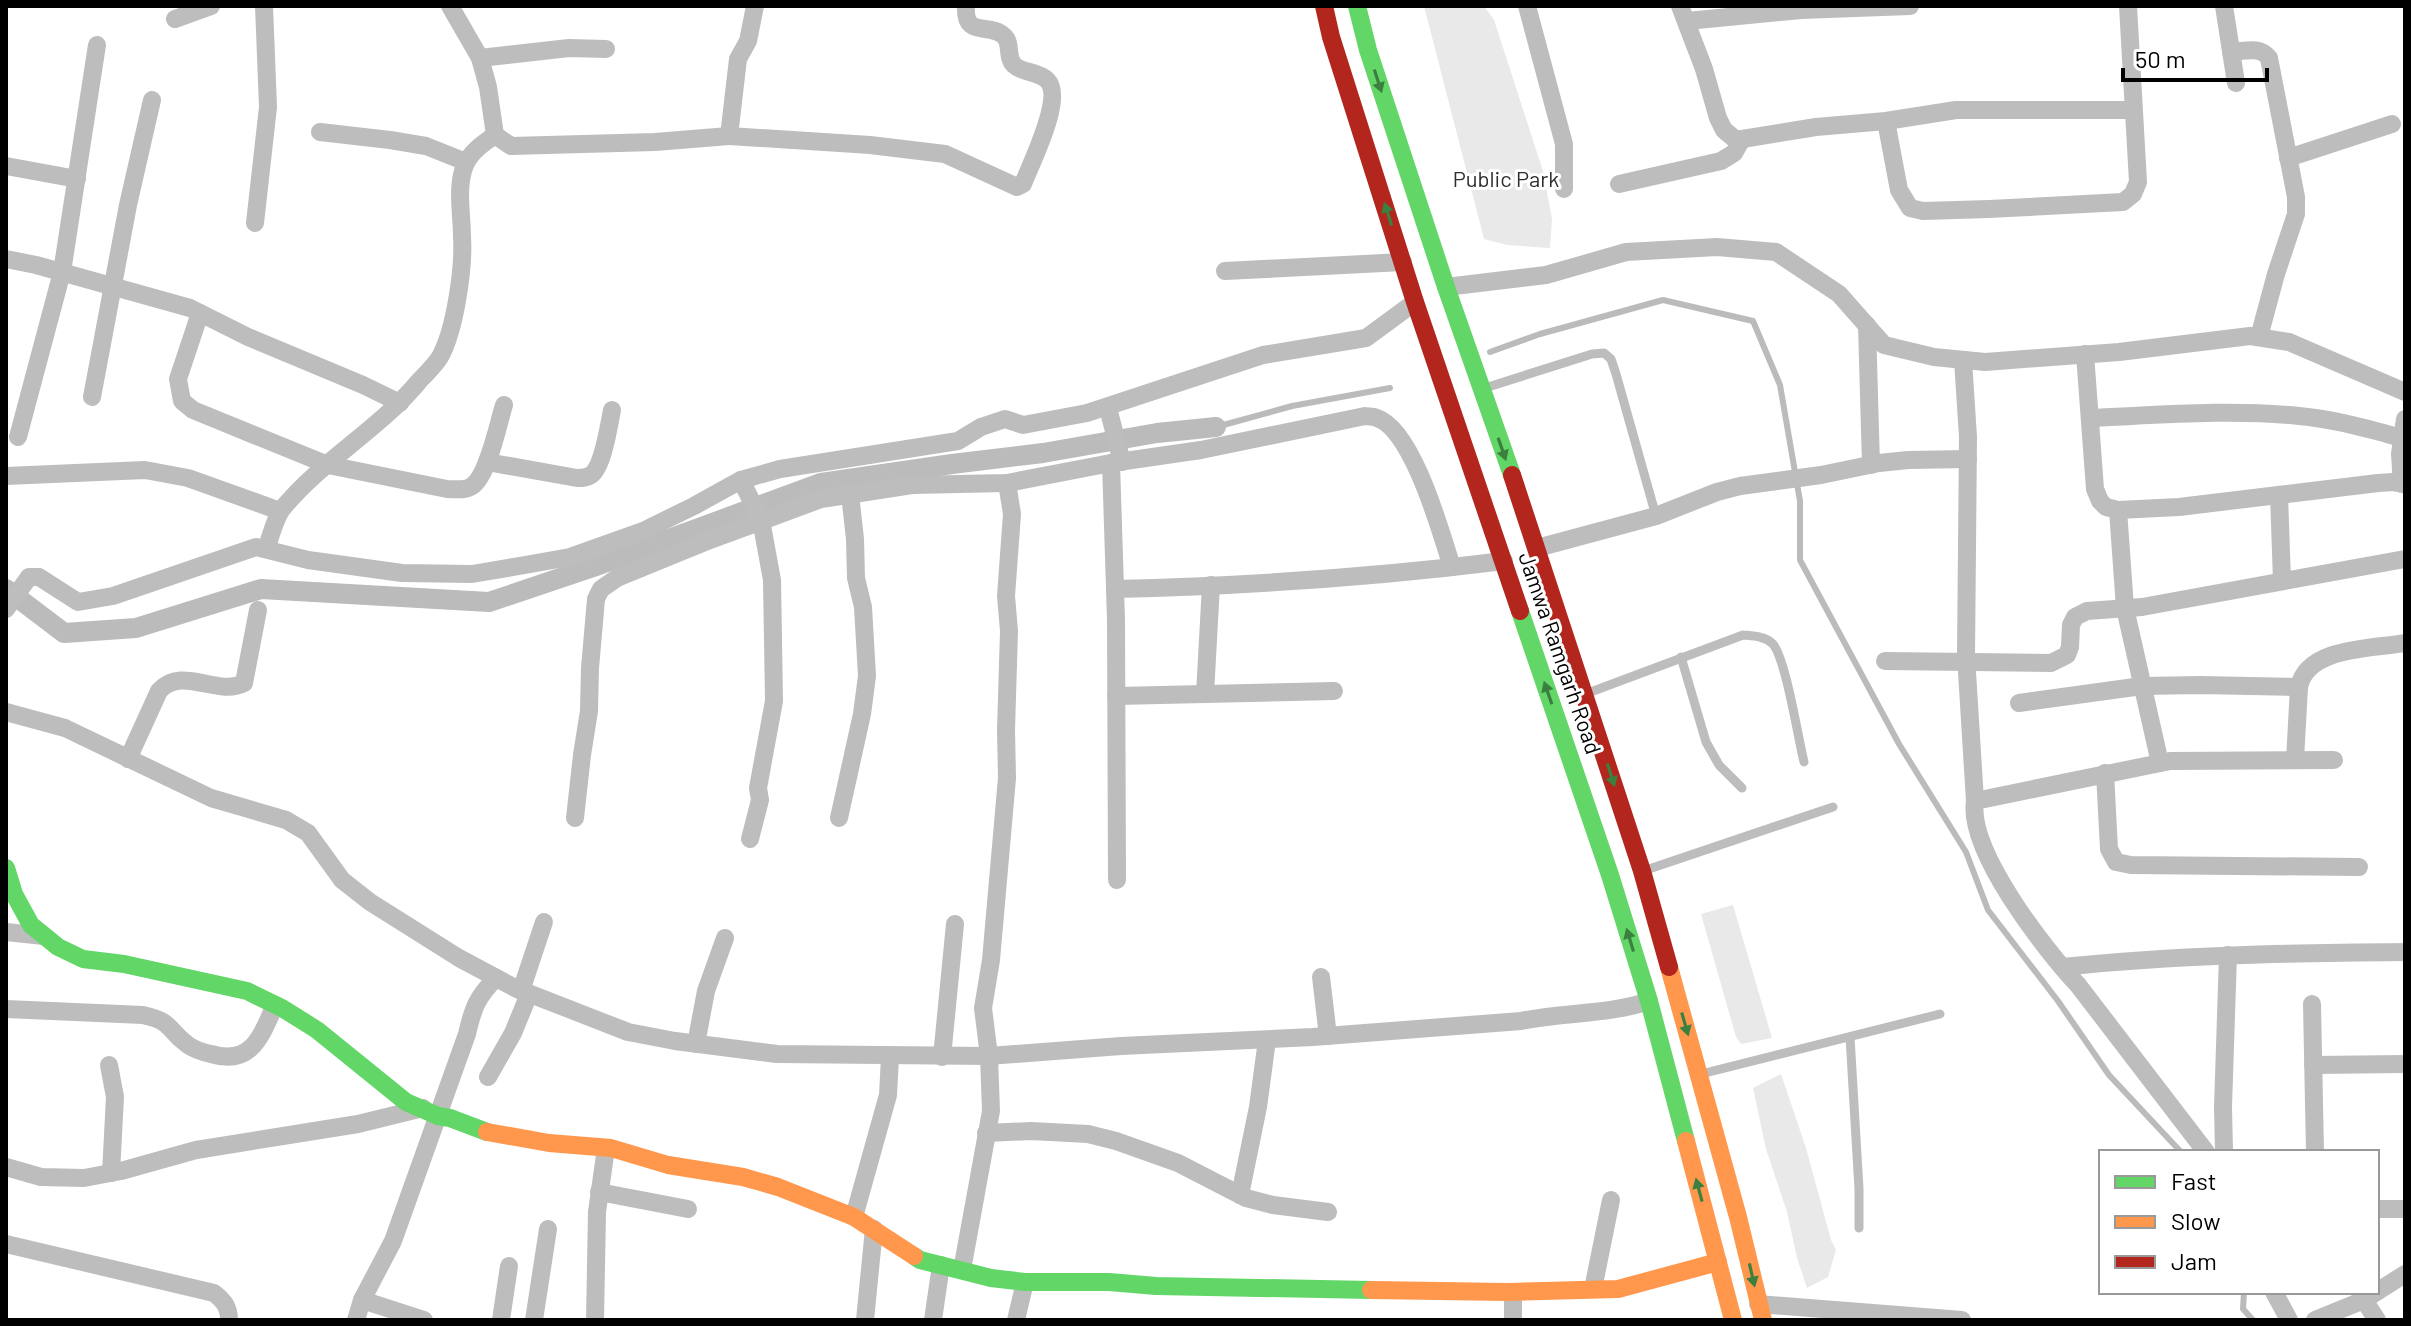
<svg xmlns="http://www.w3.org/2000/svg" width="2411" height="1326" viewBox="0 0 2411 1326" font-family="Barlow,sans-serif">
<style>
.green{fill:#e9e9e9}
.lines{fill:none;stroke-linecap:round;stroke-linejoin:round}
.stream{stroke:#bbb;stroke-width:6}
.canal{stroke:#bbb;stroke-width:20}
.lane{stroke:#bdbdbd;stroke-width:9}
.street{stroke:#bdbdbd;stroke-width:18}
.fast{stroke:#63d668;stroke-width:18}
.slow{stroke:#ff974d;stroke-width:18}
.jam{stroke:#b3261e;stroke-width:18}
.oneway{fill:#3b803e}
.labels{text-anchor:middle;stroke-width:6;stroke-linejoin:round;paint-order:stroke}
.park-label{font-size:22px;fill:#2e2e2e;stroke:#fff}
.street-label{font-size:22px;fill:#000;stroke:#fff}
</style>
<rect width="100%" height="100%" fill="#fff"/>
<g class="green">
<path d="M 1424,6 L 1484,6 L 1494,20 L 1543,171 L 1552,219 L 1550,248 L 1507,245 L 1484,239 Z"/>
<path d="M 1733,905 L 1772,1038 L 1741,1044 L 1736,1037 L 1701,914 Z"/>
<path d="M 1781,1074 L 1806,1148 L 1831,1240 L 1836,1250 L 1828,1277 L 1807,1288 L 1797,1258 L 1787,1212 L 1766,1149 L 1753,1088 Z"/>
</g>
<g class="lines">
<g class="stream">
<path d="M 1490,352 L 1540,334 L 1663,300 L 1753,321 L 1780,385 L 1800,501 L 1800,560 L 1899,744 L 1966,852 L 1988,910 L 2058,1001 L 2109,1075 L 2181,1152"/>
<path d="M 1216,427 L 1292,406 L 1390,388"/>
<path d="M 2244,1292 L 2243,1309 L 2253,1320"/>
</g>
<path class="canal" d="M 6,589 L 64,633 L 136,628 L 261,589 L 489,602 L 593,567 L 821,483 L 952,464 L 1043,453 L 1157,433 L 1216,427"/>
<g class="lane">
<path d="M 1488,387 L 1592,354 L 1604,353 L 1611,359 L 1616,374 L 1656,516"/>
<path d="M 1681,657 L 1706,742 L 1719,765 L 1742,788"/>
<path d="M 1588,693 L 1743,635 C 1753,636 1765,636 1773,644 C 1786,660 1798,738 1804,762"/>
<path d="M 1646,870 L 1833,807"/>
<path d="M 1850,1037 L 1859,1189 L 1859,1228"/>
<path d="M 1705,1073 L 1940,1014"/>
</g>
<g class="street">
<path d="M 450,6 L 480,58 L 488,87 L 495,135 L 511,146 L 655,142 L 729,136"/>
<path d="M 755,6 L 748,41 L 738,59 L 729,136 L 870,145 L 945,154 L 1017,187 L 1023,184 C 1031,163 1065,97 1047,80 C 1038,71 1022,73 1014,65 C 1006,57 1012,43 1004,36 C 990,22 964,39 966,6"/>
<path d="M 1527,6 L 1564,144 L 1564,189"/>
<path d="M 1680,6 L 1704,69 L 1718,118 L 1724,130 L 1736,140 L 1816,127 L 1886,121 L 1956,110 L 2132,110"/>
<path d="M 2224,6 L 2236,83"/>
<path d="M 175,19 L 211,6"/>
<path d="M 1687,21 L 1801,10 L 1910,6"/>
<path d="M 2231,52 C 2245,51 2260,46 2269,58 L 2296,197 L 2296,214 L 2276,274 L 2259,337"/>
<path d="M 480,58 L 569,48 L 606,49"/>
<path d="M 1886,121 L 1899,190 L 1910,208 L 1923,211 L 1989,209 L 2123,202 L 2133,194 L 2138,182 L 2128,6"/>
<path d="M 320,132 L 390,140 L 426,146 L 466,162"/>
<path d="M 2288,158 L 2392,124"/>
<path d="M 6,166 L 77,179"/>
<path d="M 1619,184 L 1721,161 L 1734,153 L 1742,139"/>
<path d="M 255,223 L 268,107 L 264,6"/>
<path d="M 6,259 L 36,265 L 190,308 L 248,337 L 363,385 L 400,403"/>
<path d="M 1225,271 L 1403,262"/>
<path d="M 1446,287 L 1546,275 L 1626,252 L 1717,247 L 1776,252 L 1839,294 L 1884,345 L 1934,357 L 1985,362 L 2119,352 L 2250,336 L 2289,342 L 2405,392"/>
<path d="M 200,313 L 178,379 L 182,401 L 193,410 L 328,465 L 447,489 C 455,489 465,491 472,486 C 488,476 498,424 504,405"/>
<path d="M 1867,325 L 1871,465"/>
<path d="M 2085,354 L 2095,489 L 2100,501 L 2106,507 L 2118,510 L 2179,507 L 2378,483 L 2393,482 L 2405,484"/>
<path d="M 1963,360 L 1968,437 L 1966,656 L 1975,801 C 1967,850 2045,950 2078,985 L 2206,1152"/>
<path d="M 92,397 L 128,205 L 152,100"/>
<path d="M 1108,408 L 1122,462"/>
<path d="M 2090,418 C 2159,415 2230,409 2299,416 C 2334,419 2368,429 2402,438"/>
<path d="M 18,437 L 62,272 L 97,45"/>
<path d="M 487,462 L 577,478 C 583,478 586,478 591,475 C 603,467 609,425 612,410"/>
<path d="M 1111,463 L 1116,620 L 1117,880"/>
<path d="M 6,476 L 145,470 L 188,478 L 280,511"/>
<path d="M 741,480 L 761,520 L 772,580 L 774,701 L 758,788 L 760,800 L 750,839"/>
<path d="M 2402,484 L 2400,454 L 2405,419"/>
<path d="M 2279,495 L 2282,581"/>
<path d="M 2118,510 L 2125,608 L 2160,763"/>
<path d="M 1537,548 L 1656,516 L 1717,492 L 1740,486 L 1821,475 L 1879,463 L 1908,460 L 1968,459"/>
<path d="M 266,549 C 271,537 274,520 282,509 C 322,460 380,429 420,380 C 427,373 435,365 440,357 C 455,330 464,268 462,237 C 462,214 456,187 465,165 C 471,151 484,143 495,135"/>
<path d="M 1115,589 C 1243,586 1376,577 1504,561"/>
<path d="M 6,609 L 29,577 L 39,577 L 78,602 L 113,596 L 256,547 L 308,560 L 402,573 L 472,574 L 525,565 L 570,557 L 643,531 L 694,506 L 741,480 L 780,469 L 958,441 L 981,427 L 1005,419 L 1023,425 L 1087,413 L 1263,355 L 1366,338 L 1415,302"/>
<path d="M 1885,661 L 2051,663 L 2067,655 L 2070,647 L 2071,625 L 2075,617 L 2087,611 L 2142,607 L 2405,559"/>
<path d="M 1205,694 L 1211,585"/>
<path d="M 1116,696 L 1334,691"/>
<path d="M 2019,703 L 2142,686 L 2200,685 L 2299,687"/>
<path d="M 6,712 L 65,728 L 211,798 L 286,820 L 308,833 L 342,880 L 370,902 L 459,958 L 515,988 L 628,1032 L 675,1041 L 777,1054 L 989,1056 L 1121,1046 L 1313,1037 L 1521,1021 C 1563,1012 1608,1015 1649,1001"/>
<path d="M 128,759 L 159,691 C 182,665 217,697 244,683 L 258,610"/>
<path d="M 2295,760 L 2299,687 C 2307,647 2371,649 2405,643"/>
<path d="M 2105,773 L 2109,849 L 2116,862 L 2131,865 L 2359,867"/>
<path d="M 1975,801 L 2170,761 L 2334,760"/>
<path d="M 575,818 L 582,755 L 589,711 L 590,668 L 596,599 L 601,589 L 617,578 L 710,540 L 821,499 L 912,485 L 1007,483 L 1111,463 L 1201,450 L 1365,416 C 1369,417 1373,416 1377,418 C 1413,430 1441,533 1452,567"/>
<path d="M 839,818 L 862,714 L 867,676 L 863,607 L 856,578 L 855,539 L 850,494"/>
<path d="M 6,932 L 44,936"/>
<path d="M 2062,967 C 2176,955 2290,953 2405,952"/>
<path d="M 1321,977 L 1328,1036"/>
<path d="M 521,991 L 544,922"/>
<path d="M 2312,1004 L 2315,1152"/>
<path d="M 6,1009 L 143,1015 C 174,1022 166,1029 188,1045 C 195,1050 202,1052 211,1054 C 252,1066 261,1036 275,1005"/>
<path d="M 696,1044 L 706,991 L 725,938"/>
<path d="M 942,1057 L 955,924"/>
<path d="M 109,1065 L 115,1097 L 111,1173"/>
<path d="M 2313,1065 L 2405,1064"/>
<path d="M 488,1077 L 513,1033 L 529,994"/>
<path d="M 986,1133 L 1031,1131 L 1088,1134 L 1116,1141 L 1178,1163 L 1246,1198 L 1273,1205 L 1328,1212"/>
<path d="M 2224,1152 L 2223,1107 L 2228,955"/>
<path d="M 6,1167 L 41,1177 L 84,1178 L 121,1171 L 196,1150 L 358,1124 L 423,1108"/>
<path d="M 599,1192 L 688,1209"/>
<path d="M 1240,1195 L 1258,1107 L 1267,1040"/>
<path d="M 2377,1209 L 2405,1209"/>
<path d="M 854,1217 L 888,1095 L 890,1057"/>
<path d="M 6,1244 L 214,1293 C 224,1301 229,1307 229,1320"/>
<path d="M 962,1270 L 991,1111 L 989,1056 L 983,1008 L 991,960 L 1007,778 L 1006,730 L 1009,631 L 1006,596 L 1012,514 L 1007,483"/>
<path d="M 1593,1289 L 1611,1200"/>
<path d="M 1513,1292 L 1513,1320"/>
<path d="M 2274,1292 L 2289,1320"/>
<path d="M 362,1300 L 424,1320"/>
<path d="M 2364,1300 L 2405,1274"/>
<path d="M 1758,1304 L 1962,1320"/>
<path d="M 356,1320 L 362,1300 L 393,1241 L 467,1034 C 473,1008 477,997 496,978"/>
<path d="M 501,1320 L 509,1266"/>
<path d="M 534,1320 L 548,1229"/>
<path d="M 595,1320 L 597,1212 L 606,1148"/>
<path d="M 865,1320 L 874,1229"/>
<path d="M 933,1320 L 941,1265"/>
<path d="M 1016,1320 L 1025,1282"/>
<path d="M 2315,1320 L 2364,1300 L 2377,1320"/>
</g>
<g class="fast">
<path d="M 1357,6 L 1368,50 L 1446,287 L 1512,475"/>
<path d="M 1520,611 L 1610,875 L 1649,1001 L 1686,1141"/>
<path d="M 6,868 L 14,894 L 31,925 L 58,947 L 83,959 L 124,964 L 247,991 L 282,1008 L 317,1030 L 406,1102 L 438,1116 L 450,1118 L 487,1132"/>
<path d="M 914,1256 L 920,1260 L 991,1278 L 1025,1282 L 1109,1282 L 1156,1286 L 1371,1290"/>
</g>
<g class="slow">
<path d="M 1669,967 L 1738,1217 L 1763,1320"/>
<path d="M 487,1132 L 549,1143 L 611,1148 L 668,1165 L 743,1177 L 778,1187 L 854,1217 L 914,1256"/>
<path d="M 1686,1141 L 1733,1320"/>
<path d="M 1371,1290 L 1507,1292 L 1618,1289 L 1718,1262"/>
</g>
<g class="jam">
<path d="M 1324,6 L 1331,37 L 1415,302 L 1520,611"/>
<path d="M 1512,475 L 1642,871 L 1669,967"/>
</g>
</g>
<defs><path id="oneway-solid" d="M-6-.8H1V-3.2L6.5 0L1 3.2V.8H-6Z" transform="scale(2)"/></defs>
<g class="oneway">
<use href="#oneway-solid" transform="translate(1378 81) rotate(72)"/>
<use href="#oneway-solid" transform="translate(1388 214) rotate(-108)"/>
<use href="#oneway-solid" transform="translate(1502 449) rotate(71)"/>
<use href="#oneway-solid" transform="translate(1548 693) rotate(-109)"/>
<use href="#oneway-solid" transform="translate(1611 775) rotate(72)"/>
<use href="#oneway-solid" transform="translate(1630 940) rotate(-107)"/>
<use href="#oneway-solid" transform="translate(1685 1024) rotate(74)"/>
<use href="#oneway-solid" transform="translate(1699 1190) rotate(-105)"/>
<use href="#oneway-solid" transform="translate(1752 1275) rotate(77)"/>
</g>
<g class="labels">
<g class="park-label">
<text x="1506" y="187">Public Park</text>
</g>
<g class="street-label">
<text transform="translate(1560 653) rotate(71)" y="8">Jamwa Ramgarh Road</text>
</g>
</g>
<rect width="2411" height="1326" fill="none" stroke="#000000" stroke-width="16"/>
<rect x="2099" y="1150" width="280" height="144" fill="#ffffff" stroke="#999999" stroke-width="2"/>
<rect x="2115" y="1176" width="40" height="12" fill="#63d668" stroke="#999999" stroke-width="2"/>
<text x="2171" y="1190" font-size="24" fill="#000000">Fast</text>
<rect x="2115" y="1216" width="40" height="12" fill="#ff974d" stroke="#999999" stroke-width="2"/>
<text x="2171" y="1230" font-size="24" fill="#000000">Slow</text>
<rect x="2115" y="1256" width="40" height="12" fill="#b3261e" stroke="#999999" stroke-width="2"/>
<text x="2171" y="1270" font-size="24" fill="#000000">Jam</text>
<path d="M2123 68v12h144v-12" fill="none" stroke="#000000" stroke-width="4"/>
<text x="2135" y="68" font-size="24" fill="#000000" stroke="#ffffff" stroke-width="6" paint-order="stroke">50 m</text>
</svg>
